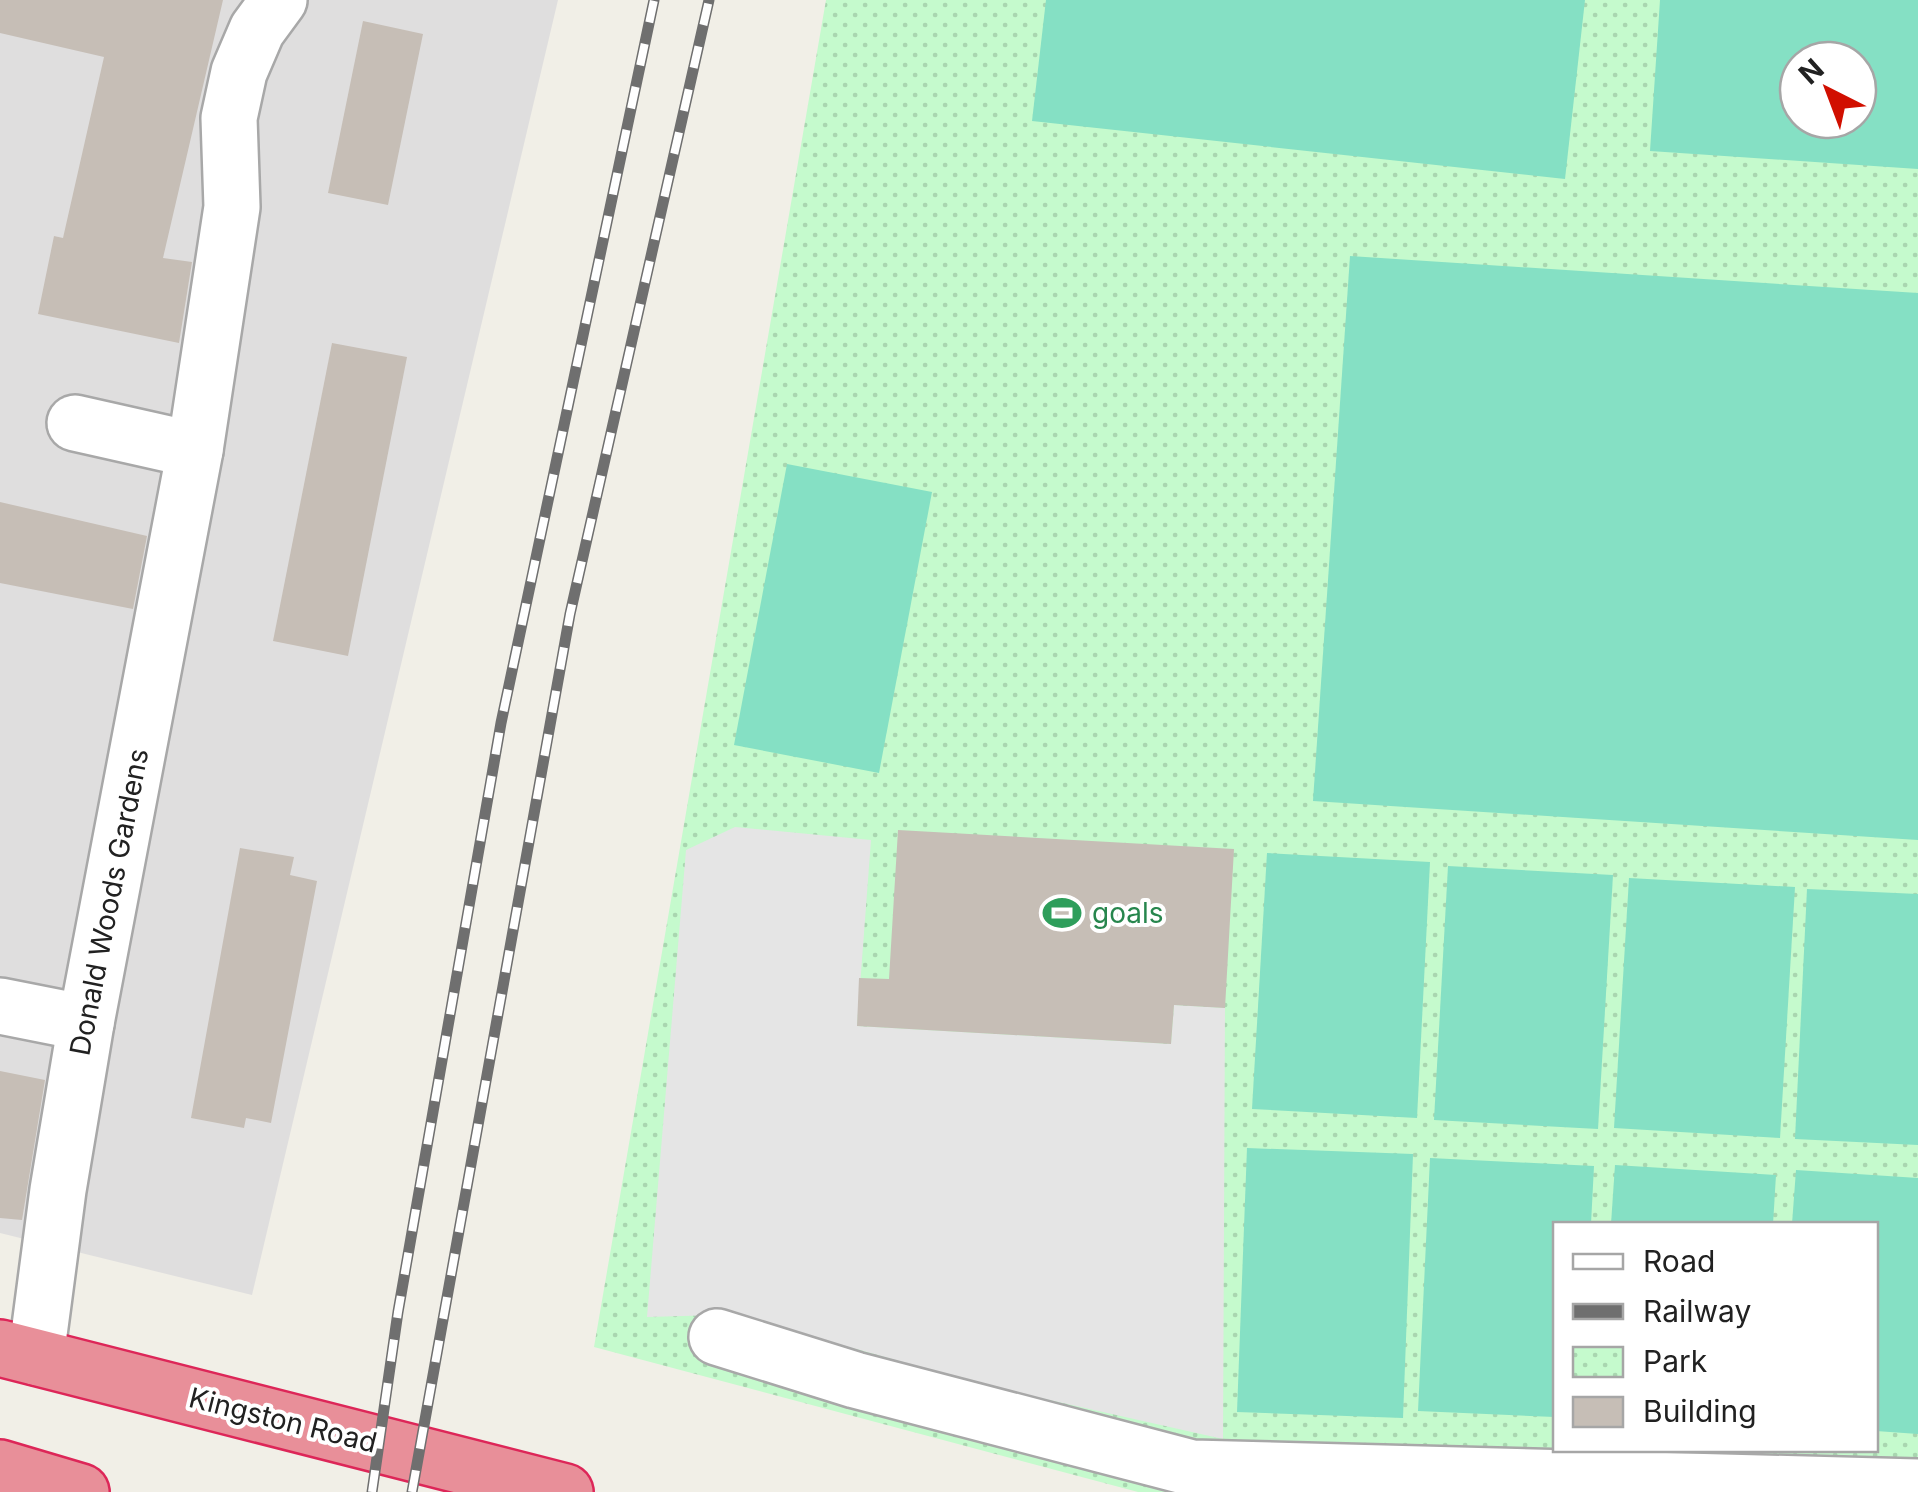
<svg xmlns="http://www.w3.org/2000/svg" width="1918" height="1492" viewBox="0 0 1918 1492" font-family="Inter,sans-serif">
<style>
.residential{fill:#dfdede}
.park{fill:url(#park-dots);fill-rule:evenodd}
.pitch{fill:#85e0c4;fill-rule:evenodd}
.parking{fill:#e5e5e5}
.building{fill:#c6beb6}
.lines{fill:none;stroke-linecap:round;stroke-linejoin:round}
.minor-casing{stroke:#a8a8a8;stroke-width:60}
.highway-casing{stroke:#dd2658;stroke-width:60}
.minor{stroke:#fff;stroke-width:55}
.highway{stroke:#e88f99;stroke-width:55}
.rail-casing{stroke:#6f6f6f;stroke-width:11}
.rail{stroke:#fff;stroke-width:8;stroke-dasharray:22;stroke-linecap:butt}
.labels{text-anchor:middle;stroke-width:8;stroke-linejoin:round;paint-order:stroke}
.street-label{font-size:28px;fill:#212121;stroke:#fff}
.leisure-label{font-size:28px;fill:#27864d;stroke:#fff;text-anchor:start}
</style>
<defs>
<pattern id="park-dots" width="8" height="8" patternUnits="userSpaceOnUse" patternTransform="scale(2.5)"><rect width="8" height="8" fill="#c5facd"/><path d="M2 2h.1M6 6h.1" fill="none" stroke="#a9d6b0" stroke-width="1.8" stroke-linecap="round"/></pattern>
</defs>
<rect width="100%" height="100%" fill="#f1efe7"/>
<path class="residential" d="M 0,0 L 558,0 L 252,1295 L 0,1233 Z"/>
<path class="park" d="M 826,0 L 1918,0 L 1918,1492 L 1138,1492 L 594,1347 ZM 1798,60 L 1858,60 L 1858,120 L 1798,120 ZM 1556,1224 L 1876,1224 L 1876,1450 L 1556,1450 Z"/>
<g class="pitch">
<path d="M 1046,0 L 1585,0 L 1565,179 L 1032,121 Z"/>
<path d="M 1660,0 L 1918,0 L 1918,169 L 1650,151 ZM 1798,60 L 1858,60 L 1858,120 L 1798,120 Z"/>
<path d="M 1350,256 L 1918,293 L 1918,840 L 1313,801 Z"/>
<path d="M 787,464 L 932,492 L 879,773 L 734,745 Z"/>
<path d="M 1267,853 L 1430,862 L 1417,1118 L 1252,1109 Z"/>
<path d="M 1448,866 L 1613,875 L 1598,1129 L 1434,1120 Z"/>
<path d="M 1629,878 L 1795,887 L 1780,1138 L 1614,1128 Z"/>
<path d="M 1807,889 L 1918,894 L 1918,1145 L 1795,1139 Z"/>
<path d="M 1247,1148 L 1413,1154 L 1403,1418 L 1237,1412 Z"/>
<path d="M 1430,1158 L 1594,1166 L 1591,1224 L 1556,1224 L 1555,1417 L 1418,1411 Z"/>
<path d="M 1615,1165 L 1776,1175 L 1773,1224 L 1611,1224 Z"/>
<path d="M 1796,1170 L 1918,1178 L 1918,1434 L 1876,1431 L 1876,1224 L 1792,1224 Z"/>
</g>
<path class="parking" d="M 735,827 L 871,840 L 857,1026 L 1171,1044 L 1174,1005 L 1225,1008 L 1223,1439 L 991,1387 L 860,1350 L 719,1315 L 647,1317 L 686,850 Z"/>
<g class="building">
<path d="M 0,0 L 223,0 L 163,258 L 192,262 L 179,343 L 38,314 L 54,236 L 63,238 L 104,57 L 0,33 Z"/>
<path d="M 363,21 L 423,34 L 388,205 L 328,193 Z"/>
<path d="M 332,343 L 407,357 L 348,656 L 273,641 Z"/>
<path d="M 0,502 L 147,536 L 133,609 L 0,583 Z"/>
<path d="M 898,830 L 1234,849 L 1225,1008 L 1174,1005 L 1171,1044 L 857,1026 L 859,978 L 889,979 Z"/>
<path d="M 240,848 L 294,857 L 290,875 L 317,881 L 271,1123 L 246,1118 L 244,1128 L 191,1118 Z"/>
<path d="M 0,1071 L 45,1080 L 22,1220 L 0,1218 Z"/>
</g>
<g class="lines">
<g class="minor-casing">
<g id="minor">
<path d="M 75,423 L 195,450"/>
<path d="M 0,1006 L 86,1023"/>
<path d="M 717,1337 L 855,1380 L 1192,1468 L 1918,1487"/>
<path d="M 36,1357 L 58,1190 L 86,1023 L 195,450 L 232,207 L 229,118 L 239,72 L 257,30 L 279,0"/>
</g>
</g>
<g class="highway-casing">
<g id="highway">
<path d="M 0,1348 L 565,1492"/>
<path d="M 0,1468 L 81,1492"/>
</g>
</g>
<use href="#minor" class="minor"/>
<use href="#highway" class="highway"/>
<g class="rail-casing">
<g id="rail">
<path d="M 372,1492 L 398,1312 L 501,723 L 654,0"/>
<path d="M 412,1492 L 570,614 L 709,0"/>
</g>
</g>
<use href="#rail" class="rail"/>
</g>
<defs>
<g id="stadium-bare" transform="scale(3)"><path d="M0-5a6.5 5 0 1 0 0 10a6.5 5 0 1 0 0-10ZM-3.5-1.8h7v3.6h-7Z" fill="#2e9e5b" stroke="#fff" stroke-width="2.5" paint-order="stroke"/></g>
</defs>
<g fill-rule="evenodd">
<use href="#stadium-bare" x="1062" y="913"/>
</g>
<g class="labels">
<g class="street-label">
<text transform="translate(109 902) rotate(-79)" y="10">Donald Woods Gardens</text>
<text transform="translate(283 1420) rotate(14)" y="10">Kingston Road</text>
</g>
<g class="leisure-label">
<text x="1092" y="923">goals</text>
</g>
</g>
<rect x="1553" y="1222" width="325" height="230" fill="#ffffff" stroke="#a6a6a6" stroke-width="2.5"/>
<rect x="1573" y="1254" width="50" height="15" fill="#ffffff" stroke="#a6a6a6" stroke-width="2.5"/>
<text x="1643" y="1272" font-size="30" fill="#212121">Road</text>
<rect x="1573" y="1304" width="50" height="15" fill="#6f6f6f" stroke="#a6a6a6" stroke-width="2.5"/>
<text x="1643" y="1322" font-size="30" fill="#212121">Railway</text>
<rect x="1573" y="1347" width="50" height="30" fill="url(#park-dots)" stroke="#a6a6a6" stroke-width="2.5"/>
<text x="1643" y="1372" font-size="30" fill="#212121">Park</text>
<rect x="1573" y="1397" width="50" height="30" fill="#c6beb6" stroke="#a6a6a6" stroke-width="2.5"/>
<text x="1643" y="1422" font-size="30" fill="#212121">Building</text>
<g transform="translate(1828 90) rotate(318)"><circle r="48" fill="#ffffff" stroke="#a6a6a6" stroke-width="2.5"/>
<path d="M0-8L18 38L0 25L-18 38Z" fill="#d10f00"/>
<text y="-15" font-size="28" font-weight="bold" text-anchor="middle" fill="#212121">N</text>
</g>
</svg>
